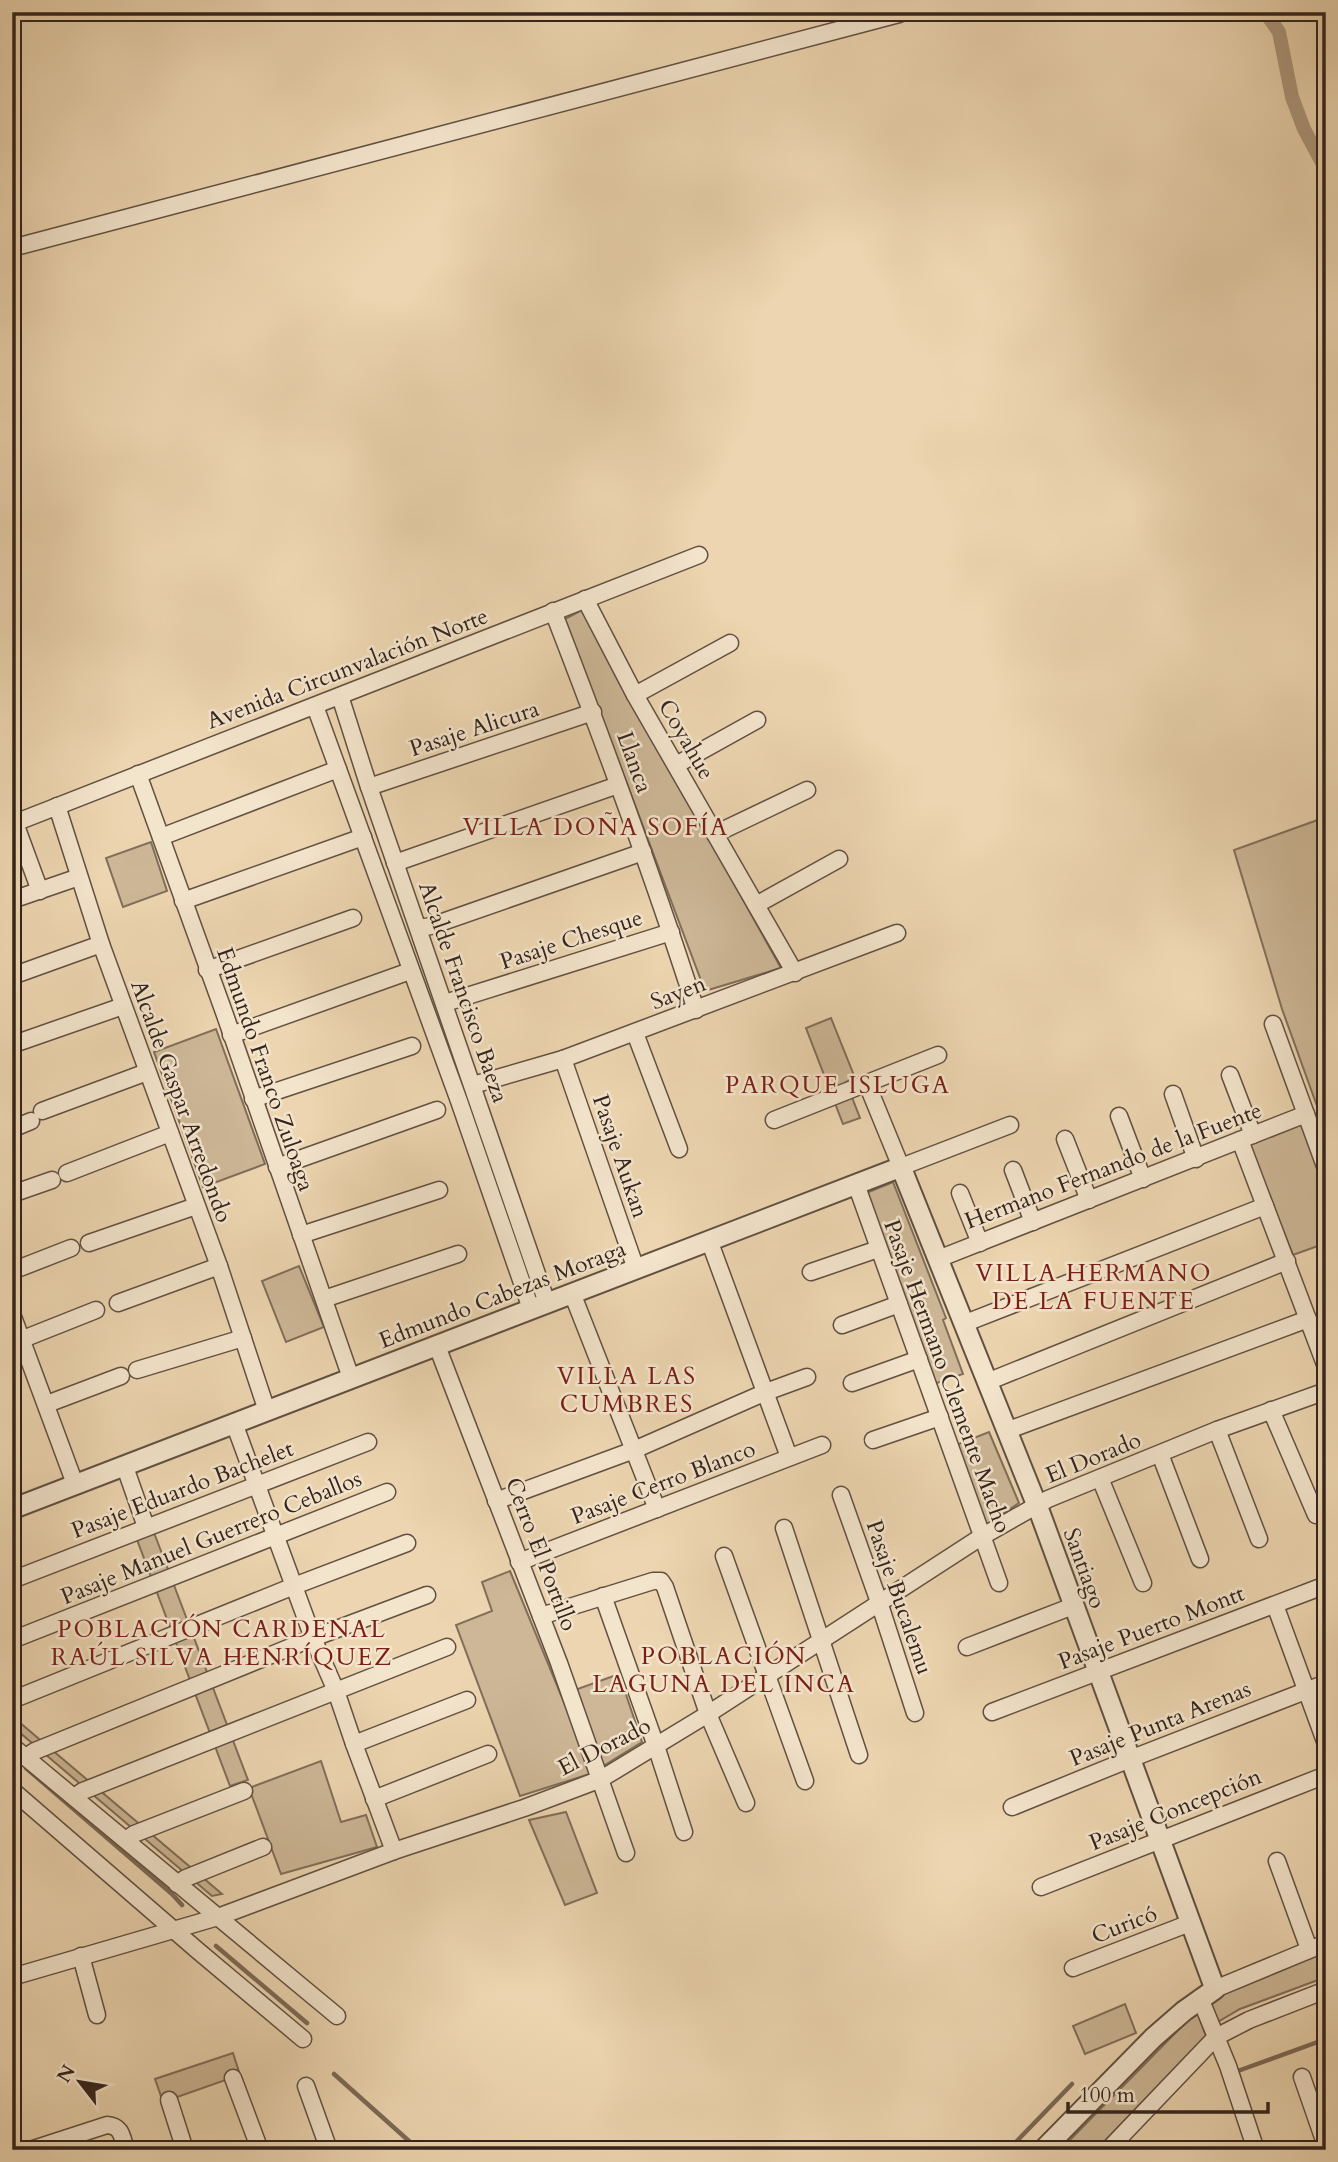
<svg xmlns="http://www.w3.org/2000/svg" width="1338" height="2162" viewBox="0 0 1338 2162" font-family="Cardo,serif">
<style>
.green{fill:#cdb797;stroke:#806e5a;stroke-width:2}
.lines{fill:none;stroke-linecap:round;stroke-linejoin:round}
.stream{stroke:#7c6a57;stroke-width:4.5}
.canal{stroke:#ad997e;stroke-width:14}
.minor-casing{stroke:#615042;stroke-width:19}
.tertiary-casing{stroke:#615042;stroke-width:23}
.minor{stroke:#f3e4cc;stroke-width:16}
.tertiary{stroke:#f3e4cc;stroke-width:19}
.labels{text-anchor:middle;stroke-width:5;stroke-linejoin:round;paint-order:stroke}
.street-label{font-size:23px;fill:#33241d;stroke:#f3e4cc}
.neighbourhood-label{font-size:24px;letter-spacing:2px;fill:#7a1f14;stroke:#f3e4cc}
</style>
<rect width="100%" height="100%" fill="#ecd5b0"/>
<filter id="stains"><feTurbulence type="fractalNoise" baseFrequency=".00286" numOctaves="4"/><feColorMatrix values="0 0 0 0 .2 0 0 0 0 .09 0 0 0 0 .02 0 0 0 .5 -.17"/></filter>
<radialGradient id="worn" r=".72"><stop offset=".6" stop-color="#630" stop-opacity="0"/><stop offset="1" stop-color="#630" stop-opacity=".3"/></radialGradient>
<g class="green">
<path d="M 582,610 L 781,968 L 705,991 L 565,619 Z"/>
<path d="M 1326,817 L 1326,1131 L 1282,1009 L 1234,850 Z"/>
<path d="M 151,842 L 167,891 L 123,907 L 106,858 Z"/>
<path d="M 831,1018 L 855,1078 L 846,1082 L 860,1118 L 843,1124 L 806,1028 Z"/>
<path d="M 216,1029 L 265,1164 L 203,1187 L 154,1052 Z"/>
<path d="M 1306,1121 L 1326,1178 L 1326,1243 L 1293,1255 L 1248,1145 Z"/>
<path d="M 893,1182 L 946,1318 L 943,1320 L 963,1374 L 931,1385 L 859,1196 Z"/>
<path d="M 299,1266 L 324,1327 L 286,1342 L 262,1281 Z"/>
<path d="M 989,1432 L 1019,1503 L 980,1529 L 951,1447 Z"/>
<path d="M 153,1530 L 248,1780 L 230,1786 L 136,1537 Z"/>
<path d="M 510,1571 L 593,1773 L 520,1796 L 456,1625 L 492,1611 L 482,1582 Z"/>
<path d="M 619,1674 L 642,1742 L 600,1768 L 572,1691 Z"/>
<path d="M 12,1716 L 222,1894 L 212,1896 L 12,1726 Z"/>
<path d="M 321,1761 L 341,1822 L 366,1815 L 377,1847 L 281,1874 L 249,1788 Z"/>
<path d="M 566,1812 L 597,1893 L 565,1905 L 529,1820 Z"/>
<path d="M 1326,1952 L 1326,1977 L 1240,2009 L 1216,2023 L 1208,2003 L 1233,1988 Z"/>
<path d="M 1125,2004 L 1136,2033 L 1085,2054 L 1073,2026 Z"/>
<path d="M 1197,2011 L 1206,2036 L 1096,2150 L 1060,2150 Z"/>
<path d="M 233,2053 L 240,2075 L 163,2102 L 155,2079 Z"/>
</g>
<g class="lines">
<g class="stream">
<path d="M 26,1768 L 172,1894 L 182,1905"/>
<path d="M 216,1946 L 307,2023"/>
<path d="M 1235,2072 L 1326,2039"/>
<path d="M 334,2074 L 419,2150"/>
<path d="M 996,2150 L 1015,2143 L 1072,2084"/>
</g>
<path class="canal" d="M 1265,12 L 1279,32 L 1292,97 L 1304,129 L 1326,170"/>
<g class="minor-casing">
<g id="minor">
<path d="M 12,248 L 899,14"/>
<path d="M 585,599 L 635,695 L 795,973"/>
<path d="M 553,611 C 604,743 653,875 696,1010"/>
<path d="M 635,695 L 730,643"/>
<path d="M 340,696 L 369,787 L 547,1303"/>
<path d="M 315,706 L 459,1101 L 531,1309"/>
<path d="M 676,765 L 757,720"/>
<path d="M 138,774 L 225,1015 L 351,1378"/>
<path d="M 369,787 L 593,712"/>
<path d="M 57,806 L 101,944 L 219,1266 L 267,1411"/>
<path d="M 15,823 L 40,891"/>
<path d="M 12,824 L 699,555"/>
<path d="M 715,834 L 807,790"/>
<path d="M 161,837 L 338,769"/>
<path d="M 395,863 L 618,785"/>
<path d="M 12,900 L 79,877"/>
<path d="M 183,901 L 363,837"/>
<path d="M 756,905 L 839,859"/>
<path d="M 419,928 L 431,926 L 643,852"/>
<path d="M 207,970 L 353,918"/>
<path d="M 12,976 L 101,944"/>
<path d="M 445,1003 L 671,932"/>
<path d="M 1273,1024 L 1326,1169"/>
<path d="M 635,1033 L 679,1149"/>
<path d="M 231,1035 L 410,971"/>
<path d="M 14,1044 L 123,1006"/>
<path d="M 563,1059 L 636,1269"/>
<path d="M 1230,1075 L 1253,1135"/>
<path d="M 867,1084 L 901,1167 L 1010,1125"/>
<path d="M 473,1085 L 563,1059 L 897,933"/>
<path d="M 1173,1094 L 1196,1159"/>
<path d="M 253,1099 L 412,1046"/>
<path d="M 42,1111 L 147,1072"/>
<path d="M 1119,1116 L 1143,1179"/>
<path d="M 774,1120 L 938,1055"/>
<path d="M 12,1129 L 31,1121"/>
<path d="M 1065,1139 L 1089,1200"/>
<path d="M 1240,1140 L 1326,1367"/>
<path d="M 277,1167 L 437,1110"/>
<path d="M 1013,1170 L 1033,1222"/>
<path d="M 67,1173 L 170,1133"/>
<path d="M 856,1184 L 999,1583"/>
<path d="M 960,1193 L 980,1243"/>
<path d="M 12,1194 L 52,1180"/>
<path d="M 301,1235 L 439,1190"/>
<path d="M 709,1240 L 789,1457"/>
<path d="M 89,1243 L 196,1206"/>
<path d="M 938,1259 L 1306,1114"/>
<path d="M 12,1271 L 71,1248"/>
<path d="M 811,1272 L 878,1249"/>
<path d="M 572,1293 L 657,1509"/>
<path d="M 324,1299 L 458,1254"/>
<path d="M 118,1303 L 219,1266"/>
<path d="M 12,1314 L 75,1484"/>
<path d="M 963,1324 L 1265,1206"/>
<path d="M 842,1325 L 899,1304"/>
<path d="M 23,1339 L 96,1310"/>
<path d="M 437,1346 L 559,1663 L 626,1853"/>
<path d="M 137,1370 L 243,1338"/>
<path d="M 987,1382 L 1287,1261"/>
<path d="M 852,1383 L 919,1359"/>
<path d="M 47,1404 L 121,1376"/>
<path d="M 1271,1410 L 1316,1515"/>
<path d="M 234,1423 L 313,1638 L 336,1691 L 354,1744 L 394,1851"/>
<path d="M 1217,1430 L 1259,1539"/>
<path d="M 1006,1431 L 1308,1319"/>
<path d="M 873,1440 L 940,1417"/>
<path d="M 1160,1454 L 1200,1559"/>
<path d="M 125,1467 L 146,1527"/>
<path d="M 1100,1478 L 1143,1583"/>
<path d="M 841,1495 L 879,1602 L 915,1713"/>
<path d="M 496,1501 L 634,1450 L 766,1392 L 807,1377"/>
<path d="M 784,1528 L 859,1755"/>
<path d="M 724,1556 L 805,1781"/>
<path d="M 519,1562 L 822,1445"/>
<path d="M 12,1580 L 368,1442"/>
<path d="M 603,1596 L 656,1746 L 684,1832"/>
<path d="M 1275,1605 L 1326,1744"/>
<path d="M 541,1616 L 653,1581 L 661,1581 L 665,1587 L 708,1714 L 746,1803"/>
<path d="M 12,1640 L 387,1492"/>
<path d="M 967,1647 L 1073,1606"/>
<path d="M 12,1700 L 294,1586 L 407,1543"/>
<path d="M 992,1712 L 1326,1585"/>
<path d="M 354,1744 L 467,1700"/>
<path d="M 12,1746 L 337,2016"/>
<path d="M 26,1757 L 35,1751 L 313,1638 L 427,1595"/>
<path d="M 12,1790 L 197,1950 L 303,2039"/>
<path d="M 74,1797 L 83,1791 L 447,1647"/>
<path d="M 374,1799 L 488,1754"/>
<path d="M 1012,1807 L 1130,1759 L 1326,1683"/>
<path d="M 126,1840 L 134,1834 L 244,1791"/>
<path d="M 1277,1861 L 1309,1949"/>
<path d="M 177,1884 L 186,1878 L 263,1847"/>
<path d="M 1041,1887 L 1326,1775"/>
<path d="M 81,1956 L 97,2015"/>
<path d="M 1073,1968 L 1190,1923"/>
<path d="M 12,1977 L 218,1917 L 394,1851 L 524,1808 L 601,1779 L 708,1714 L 981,1537 L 1048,1499 L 1217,1430 L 1326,1391"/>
<path d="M 1215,1989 L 1326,1943"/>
<path d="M 1200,1998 L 1228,2066 L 1256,2150"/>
<path d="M 1302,2077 L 1326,2146"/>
<path d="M 233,2078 L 260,2150"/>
<path d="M 306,2086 L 329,2150"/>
<path d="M 169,2100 L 185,2150"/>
<path d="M 30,2150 L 107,2125 C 122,2126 122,2137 126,2150"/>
<path d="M 1108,2150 L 1216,2037 L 1249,2020 L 1326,1990"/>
</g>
</g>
<g class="tertiary-casing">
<path id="tertiary" d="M 12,1509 L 901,1167 L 1040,1513 L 1215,1989 L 1184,2011 L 1153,2038 L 1043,2150"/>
</g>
<use href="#minor" class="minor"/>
<use href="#tertiary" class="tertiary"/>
</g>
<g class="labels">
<g class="street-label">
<text transform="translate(347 668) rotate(-21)" y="8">Avenida Circunvalación Norte</text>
<text transform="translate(474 728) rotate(-18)" y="8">Pasaje Alicura</text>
<text transform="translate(687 739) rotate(60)" y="8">Coyahue</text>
<text transform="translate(635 762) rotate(70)" y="8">Llanca</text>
<text transform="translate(571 939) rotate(-18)" y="8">Pasaje Chesque</text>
<text transform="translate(464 992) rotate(71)" y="8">Alcalde Francisco Baeza</text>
<text transform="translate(678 992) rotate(-21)" y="8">Sayen</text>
<text transform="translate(266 1069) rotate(71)" y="8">Edmundo Franco Zuloaga</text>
<text transform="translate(182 1101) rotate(70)" y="8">Alcalde Gaspar Arredondo</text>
<text transform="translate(621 1156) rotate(71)" y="8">Pasaje Aukan</text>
<text transform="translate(1113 1165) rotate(-21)" y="8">Hermano Fernando de la Fuente</text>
<text transform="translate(502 1294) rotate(-21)" y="8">Edmundo Cabezas Moraga</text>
<text transform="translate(948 1376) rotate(70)" y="8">Pasaje Hermano Clemente Macho</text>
<text transform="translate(1093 1457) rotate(-22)" y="8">El Dorado</text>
<text transform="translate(663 1482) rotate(-21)" y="8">Pasaje Cerro Blanco</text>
<text transform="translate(182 1489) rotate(-21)" y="8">Pasaje Eduardo Bachelet</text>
<text transform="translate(211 1537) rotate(-22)" y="8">Pasaje Manuel Guerrero Ceballos</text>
<text transform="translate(542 1554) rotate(69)" y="8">Cerro El Portillo</text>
<text transform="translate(1085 1568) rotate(70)" y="8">Santiago</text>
<text transform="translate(900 1597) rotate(71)" y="8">Pasaje Bucalemu</text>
<text transform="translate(1151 1627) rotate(-21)" y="8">Pasaje Puerto Montt</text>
<text transform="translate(1160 1723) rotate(-22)" y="8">Pasaje Punta Arenas</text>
<text transform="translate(604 1746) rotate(-27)" y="8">El Dorado</text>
<text transform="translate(1175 1809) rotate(-22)" y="8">Pasaje Concepción</text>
<text transform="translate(1124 1924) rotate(-21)" y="8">Curicó</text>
</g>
<g class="neighbourhood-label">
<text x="596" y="835">VILLA DOÑA SOFÍA</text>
<text x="838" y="1093">PARQUE ISLUGA</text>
<text x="1094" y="1281">VILLA HERMANO<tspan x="1094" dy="28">DE LA FUENTE</tspan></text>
<text x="627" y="1384">VILLA LAS<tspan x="627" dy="28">CUMBRES</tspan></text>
<text x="222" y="1637">POBLACIÓN CARDENAL<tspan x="222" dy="28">RAÚL SILVA HENRÍQUEZ</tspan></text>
<text x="724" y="1664">POBLACIÓN<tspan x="724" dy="28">LAGUNA DEL INCA</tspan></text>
</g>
</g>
<rect width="1338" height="2162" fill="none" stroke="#ecd5b0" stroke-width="42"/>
<rect x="14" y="14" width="1310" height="2134" fill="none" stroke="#33241d" stroke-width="3.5"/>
<rect x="21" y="21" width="1296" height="2120" fill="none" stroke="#33241d" stroke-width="2"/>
<g transform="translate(80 2082) rotate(301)" stroke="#f3e4cc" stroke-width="5" paint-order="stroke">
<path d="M0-5L12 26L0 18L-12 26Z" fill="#33241d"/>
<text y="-10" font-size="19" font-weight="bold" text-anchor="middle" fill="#33241d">N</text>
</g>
<path d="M1068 2102v10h200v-10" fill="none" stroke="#33241d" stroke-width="3.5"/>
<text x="1079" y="2102" font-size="21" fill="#33241d" stroke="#f3e4cc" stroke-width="5" paint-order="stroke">100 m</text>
<rect width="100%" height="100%" filter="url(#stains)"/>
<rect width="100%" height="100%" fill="url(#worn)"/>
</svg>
